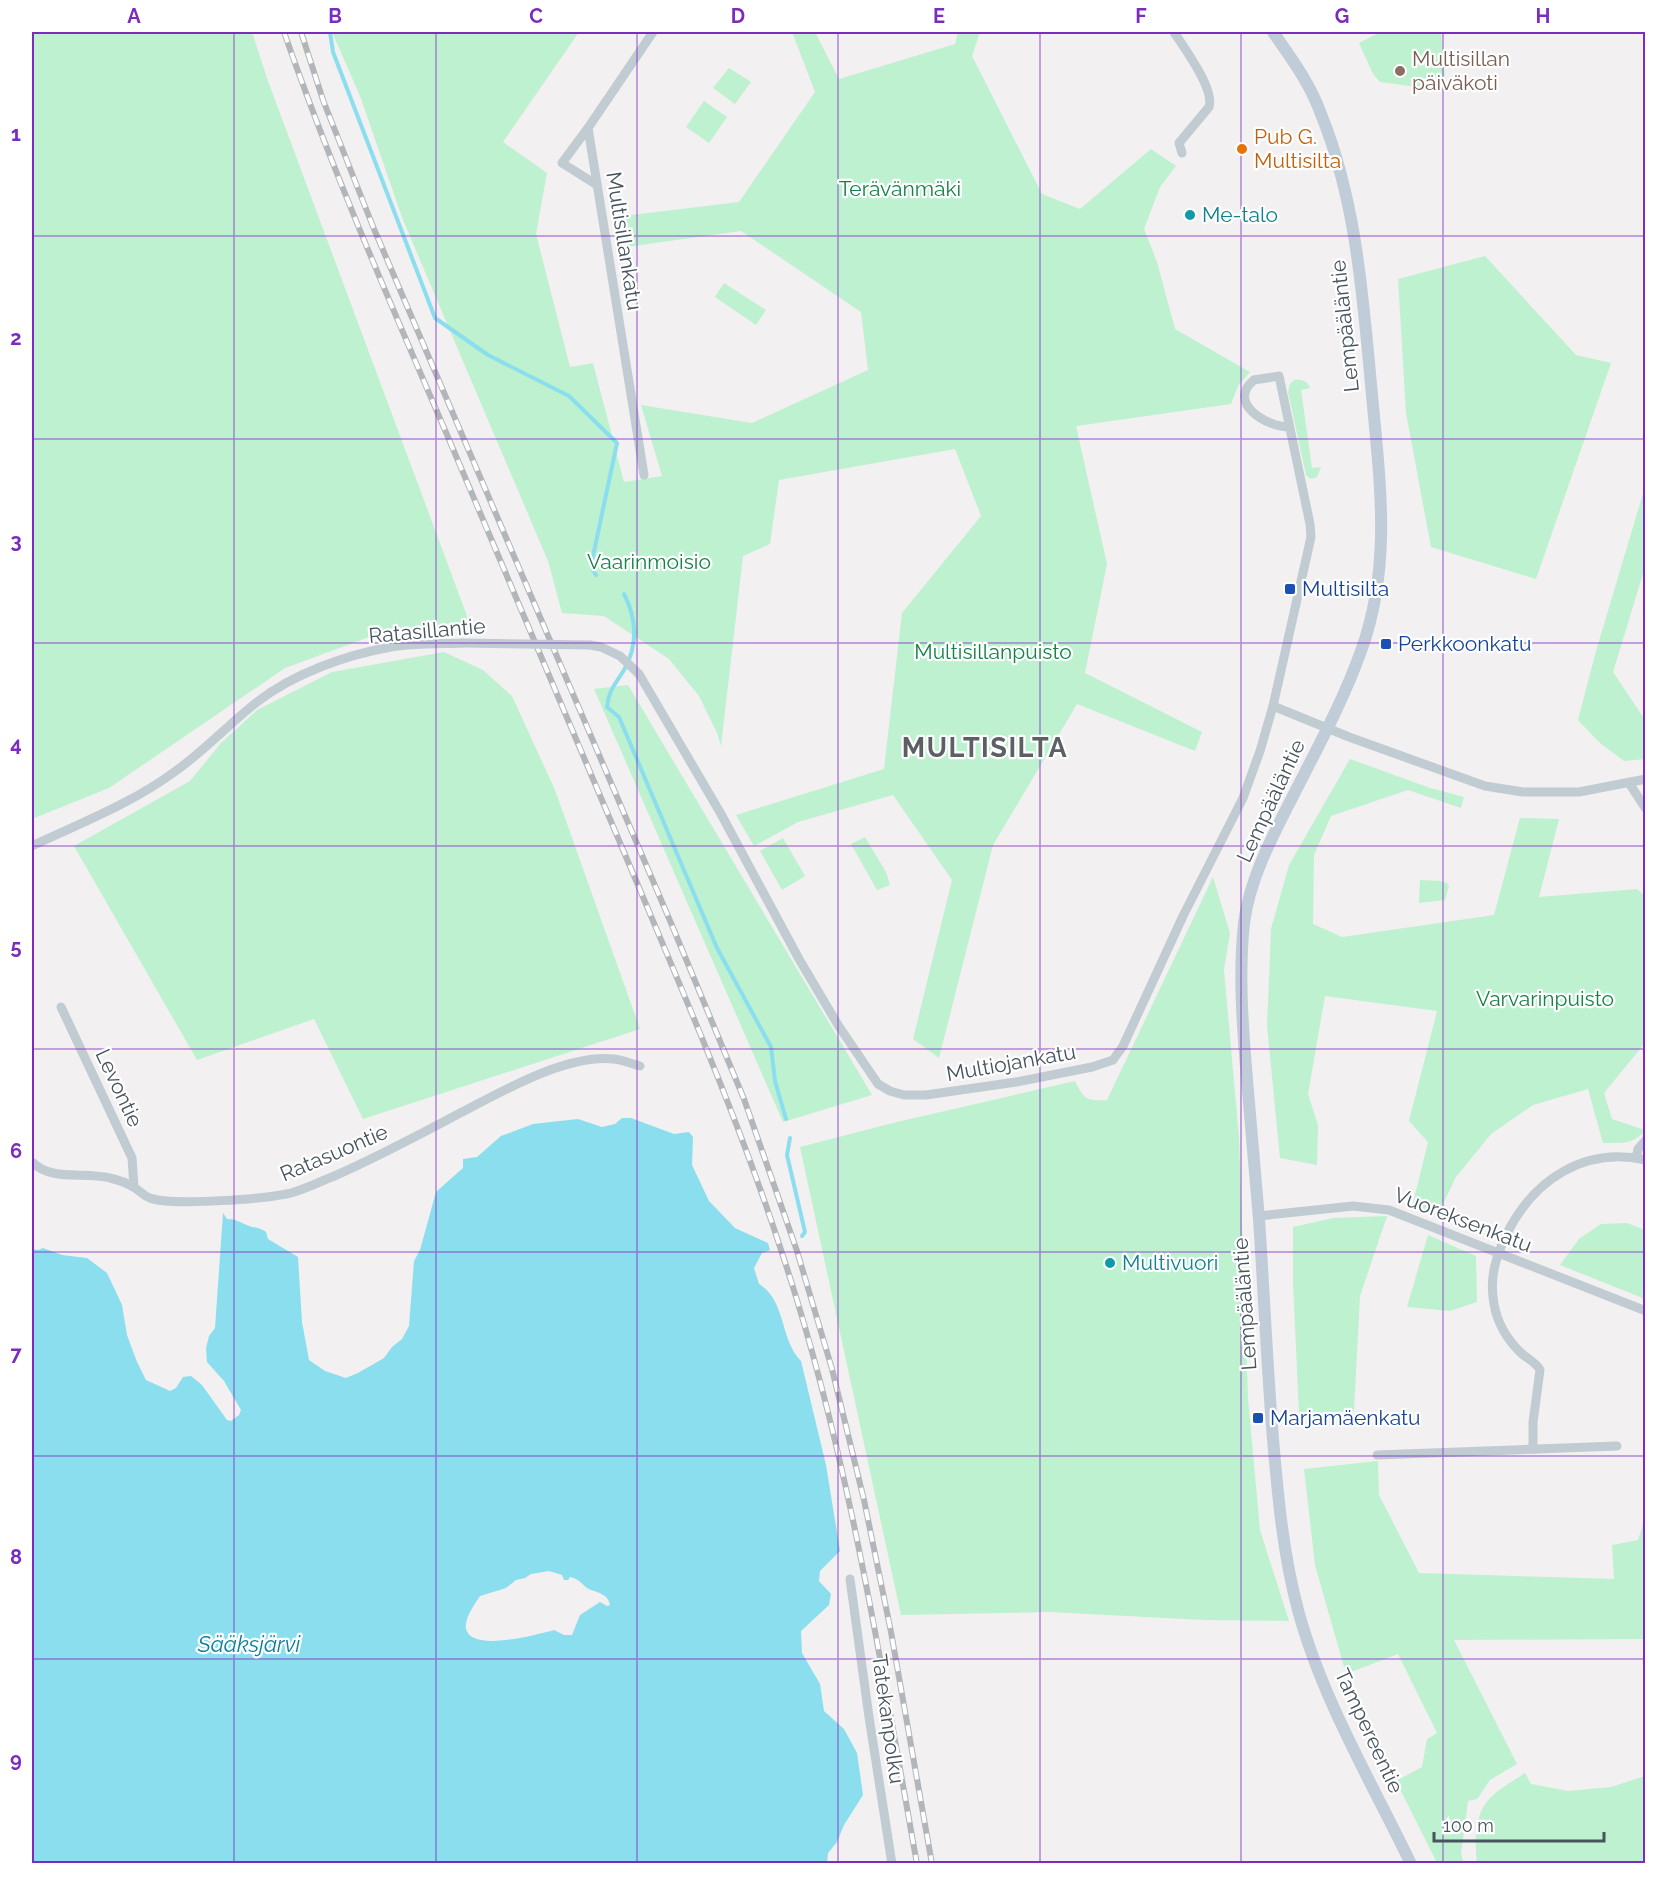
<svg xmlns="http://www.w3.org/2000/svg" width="1677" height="1895" viewBox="0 0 1677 1895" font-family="Raleway,sans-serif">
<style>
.green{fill:#bef1cf}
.water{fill:#8adeee;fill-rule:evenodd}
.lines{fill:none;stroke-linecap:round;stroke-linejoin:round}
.stream{stroke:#8adeee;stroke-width:4}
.minor{stroke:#c0cbd2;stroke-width:9}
.secondary{stroke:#c0ccd7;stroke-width:12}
.rail-casing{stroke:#b2b5ba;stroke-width:6}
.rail{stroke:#fff;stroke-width:4;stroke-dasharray:11;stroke-linecap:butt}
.minor-bridge{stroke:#c0cbd2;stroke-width:9}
.grid{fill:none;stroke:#7b2cbf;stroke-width:1.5;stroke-opacity:0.55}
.education-dot{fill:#8d6e63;stroke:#fff;stroke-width:2}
.food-dot{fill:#e8710a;stroke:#fff;stroke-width:2}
.culture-dot{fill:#0f9aa8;stroke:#fff;stroke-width:2}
.transit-dot{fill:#1a4fb4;stroke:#fff;stroke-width:2}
.labels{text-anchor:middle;stroke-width:4.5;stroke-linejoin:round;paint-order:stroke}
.education-label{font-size:21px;fill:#785e54;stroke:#fff;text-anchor:start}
.food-label{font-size:21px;fill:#c56008;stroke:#fff;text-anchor:start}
.park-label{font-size:21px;fill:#158247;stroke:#fff}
.culture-label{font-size:21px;fill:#0d838f;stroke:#fff;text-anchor:start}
.street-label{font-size:21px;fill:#47545e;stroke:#fff}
.transit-label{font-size:21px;fill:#164399;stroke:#fff;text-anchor:start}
.water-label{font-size:22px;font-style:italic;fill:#0a8098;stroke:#fff}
.district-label{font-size:27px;font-weight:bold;letter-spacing:1.5px;fill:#5c6065;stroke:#fff}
.neatline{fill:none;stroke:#7b2cbf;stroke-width:2}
.grid-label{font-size:20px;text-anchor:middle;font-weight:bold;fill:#7b2cbf}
</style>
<rect width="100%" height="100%" fill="#f2f0f0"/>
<g class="green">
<path d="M 32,32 L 252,32 L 268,81 L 470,624 L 380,633 L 285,668 L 109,788 L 32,819 Z"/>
<path d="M 332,32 L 579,32 L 503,142 L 547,173 L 536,234 L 570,367 L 593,363 L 624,482 L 662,476 L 641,405 L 752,423 L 868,370 L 861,312 L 741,231 L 619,248 L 615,217 L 739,202 L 815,92 L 792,32 L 815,32 L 839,79 L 955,44 L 958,32 L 980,32 L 972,56 L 1042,194 L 1080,209 L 1151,149 L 1176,166 L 1160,187 L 1144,229 L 1157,262 L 1175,329 L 1250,372 L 1238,386 L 1231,404 L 1076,426 L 1107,564 L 1085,673 L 1202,732 L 1195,751 L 1077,704 L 993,845 L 939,1058 L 913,1039 L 952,880 L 893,795 L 798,822 L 754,846 L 736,815 L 884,769 L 902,613 L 981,516 L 955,449 L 779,480 L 770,544 L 743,556 L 721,746 L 717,733 L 699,696 L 669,659 L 604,616 L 562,613 L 548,561 L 403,220 L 360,96 Z"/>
<path d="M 1381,32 L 1441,32 L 1446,91 L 1380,82 L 1373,74 L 1359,43 Z"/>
<path d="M 729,68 L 751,82 L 735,104 L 713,88 Z"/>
<path d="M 704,101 L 727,117 L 709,143 L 686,127 Z"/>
<path d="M 1485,256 L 1576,355 L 1611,363 L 1536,579 L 1431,547 L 1406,413 L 1398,279 Z"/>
<path d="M 724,283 L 766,310 L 756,325 L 715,297 Z"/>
<path d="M 1294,380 C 1301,379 1308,381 1310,388 L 1301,390 L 1312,468 L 1321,467 L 1317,477 L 1310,479 L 1306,475 L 1288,392 L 1290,384 Z"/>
<path d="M 1645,487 L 1645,567 L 1613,672 L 1645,720 L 1645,759 L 1624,761 L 1600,743 L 1578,720 L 1596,651 Z"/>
<path d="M 444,652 L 483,670 L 512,696 L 555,790 L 640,1029 L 363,1119 L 314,1019 L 197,1060 L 74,846 L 190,781 L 221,743 L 257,710 L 332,672 Z"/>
<path d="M 628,685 L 872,1095 L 783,1122 L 594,689 Z"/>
<path d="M 1350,759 L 1430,788 L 1464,797 L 1461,808 L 1408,790 L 1331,816 L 1314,855 L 1313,924 L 1342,937 L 1494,915 L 1520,818 L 1559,819 L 1539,897 L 1637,889 L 1645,896 L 1645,1043 L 1604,1093 L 1612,1119 L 1645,1130 C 1634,1145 1621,1143 1603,1143 L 1588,1089 L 1533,1105 L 1491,1134 L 1456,1177 L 1437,1216 L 1413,1203 L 1428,1142 L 1409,1121 L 1437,1011 L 1325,996 L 1308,1094 L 1318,1125 L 1317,1165 L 1280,1158 L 1267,1026 L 1271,929 L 1289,865 Z"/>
<path d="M 865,837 L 886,872 L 890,885 L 877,890 L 851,844 Z"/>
<path d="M 783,838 L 805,876 L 782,890 L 760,851 Z"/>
<path d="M 1213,877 L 1230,933 L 1224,970 L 1239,1137 L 1248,1399 L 1260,1530 L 1289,1621 L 1204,1620 L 1050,1612 L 901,1615 L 800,1147 L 897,1122 L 1075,1081 C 1084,1100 1087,1101 1107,1100 Z"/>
<path d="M 1420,880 L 1440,881 L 1447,883 L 1449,886 L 1445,900 L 1419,903 Z"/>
<path d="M 1387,1216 L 1360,1296 L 1354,1411 L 1299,1414 L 1293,1283 L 1293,1227 L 1333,1218 Z"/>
<path d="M 1627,1223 L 1645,1230 L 1645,1299 L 1560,1265 L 1579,1239 L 1601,1224 Z"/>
<path d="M 1428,1235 L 1476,1256 L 1477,1302 L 1450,1311 L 1407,1307 Z"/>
<path d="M 1378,1461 L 1379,1495 L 1419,1573 L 1614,1579 L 1612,1545 L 1638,1540 L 1645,1518 L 1645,1643 L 1644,1639 L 1454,1640 L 1517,1764 L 1490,1780 L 1477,1799 L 1468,1801 L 1461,1854 L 1464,1863 L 1437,1863 L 1396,1781 L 1422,1767 L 1427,1739 L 1437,1733 L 1398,1654 L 1346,1674 L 1315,1565 L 1304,1469 Z"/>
<path d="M 1525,1773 L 1531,1784 L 1568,1791 L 1611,1787 L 1645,1776 L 1645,1863 L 1477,1863 C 1475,1846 1474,1822 1484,1806 C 1492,1792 1512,1782 1525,1773 Z"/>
</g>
<path class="water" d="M 622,1118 L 631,1118 L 674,1134 L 689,1132 L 693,1137 L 692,1165 L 709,1201 L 735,1228 L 768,1243 L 770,1250 L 762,1253 L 754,1268 L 759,1284 C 786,1300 780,1340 801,1361 L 826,1465 L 840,1551 L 820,1571 L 819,1581 L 831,1594 L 829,1605 L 801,1631 L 802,1653 L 820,1684 L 824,1711 L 844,1729 L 857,1753 L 863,1795 L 844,1825 L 837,1842 L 828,1853 L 827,1863 L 32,1863 L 32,1249 L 38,1250 L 43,1248 L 62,1255 L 87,1258 L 107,1273 L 122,1305 L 127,1335 L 137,1362 L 146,1380 L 170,1391 L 176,1388 L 183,1377 L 191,1376 L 202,1385 L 227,1420 L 231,1421 L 239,1415 L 241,1410 L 224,1381 L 207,1362 L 206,1348 L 209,1336 L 215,1328 L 223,1213 L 227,1219 C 236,1219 239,1222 247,1225 C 255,1229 257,1226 266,1232 L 268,1239 L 298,1257 L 302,1322 L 309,1360 L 325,1371 L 346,1378 L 358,1373 L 384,1358 L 392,1347 L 402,1339 L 409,1326 L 414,1261 L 420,1250 L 436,1192 L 463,1168 L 463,1159 L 477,1157 L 501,1136 L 533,1124 L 578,1119 L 602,1127 L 615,1124 ZM 549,1571 L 562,1575 L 564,1580 L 568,1580 L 570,1577 C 579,1579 581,1583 587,1588 C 597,1593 608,1593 610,1605 L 607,1606 L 600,1602 L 580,1615 L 572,1635 L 564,1635 L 554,1630 C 539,1634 472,1653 466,1629 C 464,1618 475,1604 480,1596 L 506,1588 L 516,1580 L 525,1578 L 531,1574 Z"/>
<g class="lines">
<g class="stream">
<path d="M 330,32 L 333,52 L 435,318 L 488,355 L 569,396 L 617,443 L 592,561 L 593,570 L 596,575"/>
<path d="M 624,594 C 637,619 638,646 624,670 C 616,683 608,691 607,707 L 619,717 L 717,948 L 771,1047 L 775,1081 L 786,1119"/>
<path d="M 790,1138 L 787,1155 L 805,1232 L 802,1236"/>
</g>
<g class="minor">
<path d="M 1174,32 C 1184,48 1215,89 1209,107 L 1179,143 L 1182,153"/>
<path d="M 588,128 L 562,163 L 597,185"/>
<path d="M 644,475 L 588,128 L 653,32"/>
<path d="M 590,645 L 601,647 L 620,656 L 639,674 L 721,814 L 799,959 L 838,1025 L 878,1084 L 890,1091 L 904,1095 L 926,1095 L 1016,1082 L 1092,1067 L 1113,1060 L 1123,1046 L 1183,916 L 1243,798 L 1260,751 L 1273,706 L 1311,537 L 1310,524 L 1279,376 L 1254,380 C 1226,403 1267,427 1289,427"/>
<path d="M 1273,706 L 1349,737 L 1485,786 L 1523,792 L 1579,792 L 1646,779"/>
<path d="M 1629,783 L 1646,809"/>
<path d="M 32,846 C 81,823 133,803 177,770 C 205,750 229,724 257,702 C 293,674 345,655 391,647 C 414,643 440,644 463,643"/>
<path d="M 61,1007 L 132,1158 L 134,1187"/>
<path d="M 1636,1158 L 1638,1149 L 1646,1140"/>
<path d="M 32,1162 C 52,1182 84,1171 110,1178 C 119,1180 127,1183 135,1188 C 140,1191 144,1196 150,1198 C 170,1206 272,1199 294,1192 C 307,1188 319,1182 332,1177 C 376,1158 419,1135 462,1112 C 503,1091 566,1054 614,1059 C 623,1060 632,1064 640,1066"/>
<path d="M 1259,1216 L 1353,1206 L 1389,1210 L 1646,1311"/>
<path d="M 1533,1449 L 1533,1422 L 1540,1370 C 1536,1362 1526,1358 1520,1352 C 1507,1339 1497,1322 1494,1304 C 1489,1278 1496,1256 1507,1233 C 1534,1180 1584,1146 1646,1160"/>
<path d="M 1377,1455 L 1617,1446"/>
<path d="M 850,1579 L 869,1717 L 892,1864"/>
</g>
<path class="secondary" d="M 1273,32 C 1291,58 1310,83 1321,114 C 1357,203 1363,300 1372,395 C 1380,483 1392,566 1361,651 C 1344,699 1319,745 1296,790 C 1275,832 1250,876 1244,923 C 1239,971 1242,1019 1246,1067 C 1250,1118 1255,1169 1259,1219 C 1264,1293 1267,1366 1273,1439 C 1278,1497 1283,1554 1298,1610 C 1322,1699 1371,1781 1411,1864"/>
<g class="rail-casing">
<g id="rail">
<path d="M 284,32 C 331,167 388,298 445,430 C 507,577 570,724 632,871 C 685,997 740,1123 782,1253 C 848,1451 880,1659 917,1864"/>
<path d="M 301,32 L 323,100 L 374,229 L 671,923 L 744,1099 L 797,1251 L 832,1369 L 864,1500 L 891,1632 L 932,1864"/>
</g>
</g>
<use href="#rail" class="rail"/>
<path class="minor-bridge" d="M 463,643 L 590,645"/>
</g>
<path class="grid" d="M 234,32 L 234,1864M 436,32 L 436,1864M 637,32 L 637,1864M 838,32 L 838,1864M 1040,32 L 1040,1864M 1241,32 L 1241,1864M 1443,32 L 1443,1864M 32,236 L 1646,236M 32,439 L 1646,439M 32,643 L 1646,643M 32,846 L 1646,846M 32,1049 L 1646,1049M 32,1252 L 1646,1252M 32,1456 L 1646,1456M 32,1659 L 1646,1659"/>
<circle class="education-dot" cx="1400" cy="71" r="6"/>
<circle class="food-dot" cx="1242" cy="149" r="6"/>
<g class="culture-dot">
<circle cx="1190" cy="215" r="6"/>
<circle cx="1110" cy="1263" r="6"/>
</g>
<g class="transit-dot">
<rect x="1284" y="583" width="12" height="12" rx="3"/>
<rect x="1380" y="638" width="12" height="12" rx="3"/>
<rect x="1252" y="1412" width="12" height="12" rx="3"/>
</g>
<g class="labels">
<g class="education-label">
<text x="1412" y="66">Multisillan<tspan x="1412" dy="24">päiväkoti</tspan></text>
</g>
<g class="food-label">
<text x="1254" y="144">Pub G.<tspan x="1254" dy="24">Multisilta</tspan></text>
</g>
<g class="park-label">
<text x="900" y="196">Terävänmäki</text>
<text x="649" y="569">Vaarinmoisio</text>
<text x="993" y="659">Multisillanpuisto</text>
<text x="1545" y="1006">Varvarinpuisto</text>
</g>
<g class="culture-label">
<text x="1202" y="222">Me-talo</text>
<text x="1122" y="1270">Multivuori</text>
</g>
<g class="street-label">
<text transform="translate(624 241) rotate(81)" y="7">Multisillankatu</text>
<text transform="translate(1345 326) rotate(-96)" y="7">Lempääläntie</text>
<text transform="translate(427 631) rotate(-5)" y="7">Ratasillantie</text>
<text transform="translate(1271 801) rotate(-65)" y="7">Lempääläntie</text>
<text transform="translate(1011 1063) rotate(-10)" y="7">Multiojankatu</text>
<text transform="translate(119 1088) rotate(65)" y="7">Levontie</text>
<text transform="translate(334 1153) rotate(-23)" y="7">Ratasuontie</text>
<text transform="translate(1463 1220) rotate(21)" y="7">Vuoreksenkatu</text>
<text transform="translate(1245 1304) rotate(-94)" y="7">Lempääläntie</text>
<text transform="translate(888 1719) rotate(82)" y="7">Tatekanpolku</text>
<text transform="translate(1369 1731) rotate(65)" y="7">Tampereentie</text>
</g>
<g class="transit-label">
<text x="1302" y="596">Multisilta</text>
<text x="1398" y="651">Perkkoonkatu</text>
<text x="1270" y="1425">Marjamäenkatu</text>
</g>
<g class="water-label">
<text x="249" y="1652">Sääksjärvi</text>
</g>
<g class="district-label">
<text x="985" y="757">MULTISILTA</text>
</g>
</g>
<rect width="1677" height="1895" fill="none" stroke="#ffffff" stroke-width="66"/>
<path d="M1434 1832v9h170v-9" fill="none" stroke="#47545e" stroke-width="3"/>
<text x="1443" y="1832" font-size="18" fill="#47545e" stroke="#ffffff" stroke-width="4.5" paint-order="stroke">100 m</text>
<rect x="33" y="33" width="1611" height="1829" class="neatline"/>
<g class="grid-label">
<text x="134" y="23">A</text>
<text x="335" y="23">B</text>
<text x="536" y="23">C</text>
<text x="738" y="23">D</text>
<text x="939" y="23">E</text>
<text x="1141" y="23">F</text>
<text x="1342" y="23">G</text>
<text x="1543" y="23">H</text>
<text x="16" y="141">1</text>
<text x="16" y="345">2</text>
<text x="16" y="548">3</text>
<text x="16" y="751">4</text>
<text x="16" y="954">5</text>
<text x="16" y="1158">6</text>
<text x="16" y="1361">7</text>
<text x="16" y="1564">8</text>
<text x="16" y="1767">9</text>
</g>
</svg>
